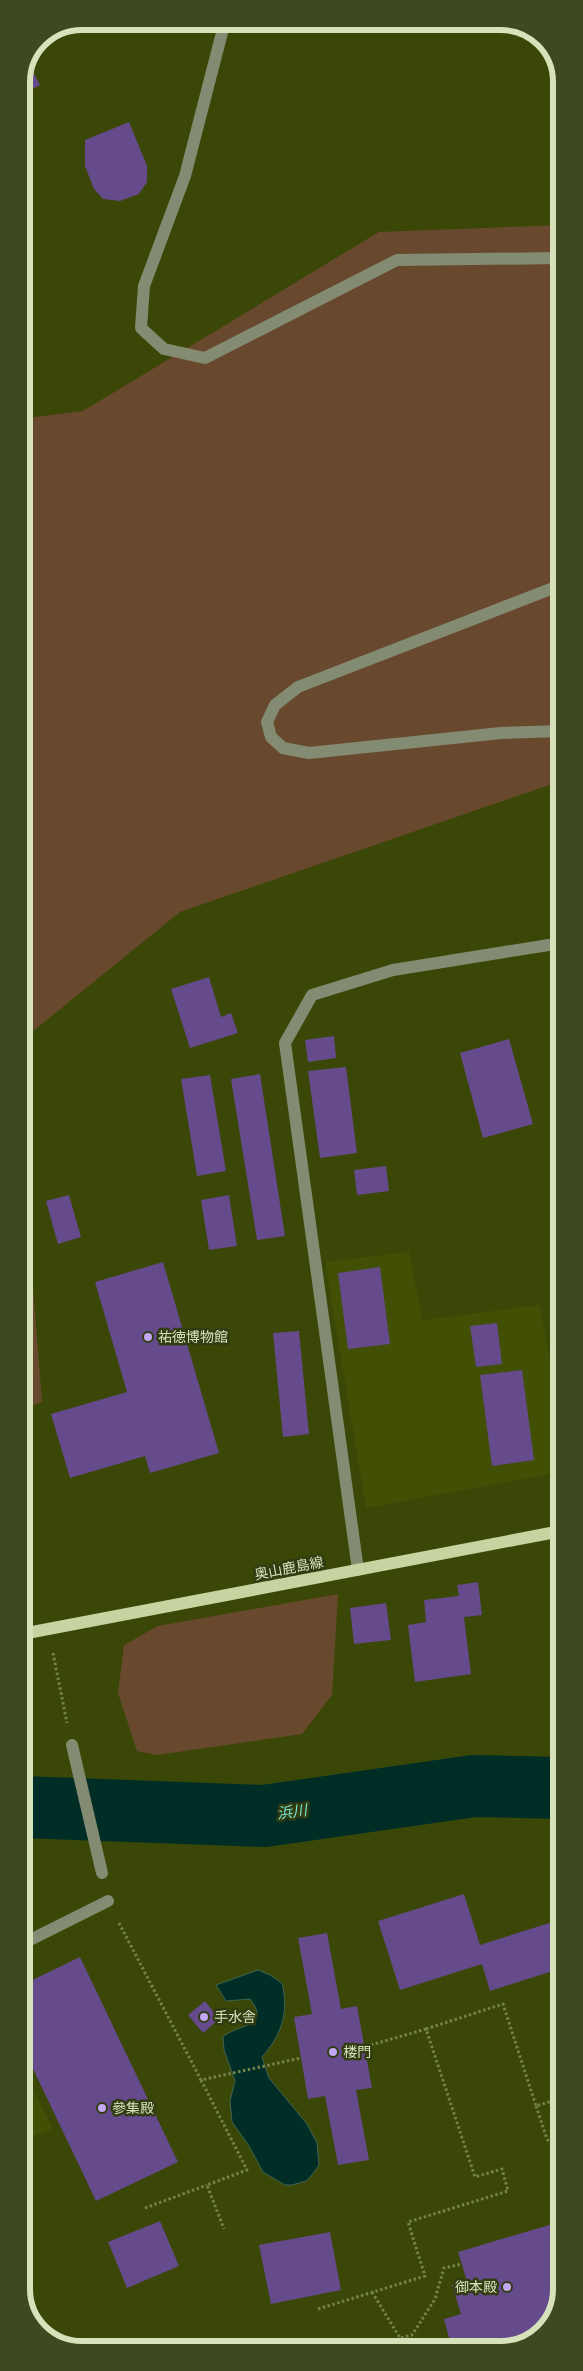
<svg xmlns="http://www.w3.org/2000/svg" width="583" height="2371" viewBox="0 0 583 2371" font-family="'Archivo Narrow','Noto Sans JP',sans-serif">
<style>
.built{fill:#415005}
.green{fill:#68492e}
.water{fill:#002e27;stroke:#406453}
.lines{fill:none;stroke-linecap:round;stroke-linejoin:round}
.river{stroke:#002e27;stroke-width:62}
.building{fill:#654a8c}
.path{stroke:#76824b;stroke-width:3;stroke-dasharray:2.5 2.5;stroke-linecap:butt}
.minor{stroke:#848b73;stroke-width:12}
.major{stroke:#c6d4a2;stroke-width:12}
.poi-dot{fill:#c3a7f2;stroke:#323c12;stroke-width:2}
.labels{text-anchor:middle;stroke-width:5;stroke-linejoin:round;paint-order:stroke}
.poi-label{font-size:14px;fill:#d7e2bb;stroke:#323c12;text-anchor:start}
.street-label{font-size:14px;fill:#d7e2bb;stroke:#323c12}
.water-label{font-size:15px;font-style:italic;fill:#74e9d5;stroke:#323c12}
.rim{fill:none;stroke:#d7e2bb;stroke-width:6}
</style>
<rect width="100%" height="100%" fill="#3b4706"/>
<g class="built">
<path d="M 409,1252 L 423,1320 L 540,1305 L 561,1422 L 561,1472 L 366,1508 L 325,1262 Z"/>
<path d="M 22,2068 L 53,2129 L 22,2140 Z"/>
</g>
<g class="green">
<path d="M 561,225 L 561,781 L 180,912 L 22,1040 L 21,406 L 27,418 L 83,411 L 379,232 Z"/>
<path d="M 22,1231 L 30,1250 L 42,1402 L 22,1409 Z"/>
<path d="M 338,1594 L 332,1695 L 302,1734 L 157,1755 L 137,1751 L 118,1693 L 124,1645 L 158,1626 Z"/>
</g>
<path class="water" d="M 258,1970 L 270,1975 L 282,1983 C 289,2013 282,2034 262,2057 L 269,2078 L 307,2124 L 317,2143 L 319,2165 L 312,2175 L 306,2181 L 292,2185 L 285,2185 L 263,2172 L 249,2146 L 232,2122 L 230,2101 L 235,2081 L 224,2050 L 223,2037 C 237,2024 272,2027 250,1999 L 226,2001 L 216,1985 Z"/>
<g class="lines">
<path class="river" d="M 22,1807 L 264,1816 L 474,1786 L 561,1788"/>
</g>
<g class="building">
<path d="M 29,64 L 40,85 L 21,95 L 21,82 Z"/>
<path d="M 129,122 L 147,166 L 147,182 L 139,194 L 120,201 L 103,199 L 94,189 L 85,166 L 85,140 Z"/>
<path d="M 209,977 L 221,1017 L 231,1013 L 238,1033 L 190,1048 L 171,989 Z"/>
<path d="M 334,1036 L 336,1058 L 308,1062 L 305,1040 Z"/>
<path d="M 509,1039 L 533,1124 L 483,1138 L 460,1053 Z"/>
<path d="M 346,1067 L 357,1153 L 320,1158 L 308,1071 Z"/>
<path d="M 260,1074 L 285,1236 L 257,1240 L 231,1079 Z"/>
<path d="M 210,1075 L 226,1171 L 197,1176 L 181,1079 Z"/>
<path d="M 386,1166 L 389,1191 L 357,1195 L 354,1170 Z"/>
<path d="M 69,1195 L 81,1237 L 58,1244 L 46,1201 Z"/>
<path d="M 229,1195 L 237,1246 L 209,1250 L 201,1200 Z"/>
<path d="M 163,1262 L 219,1453 L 150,1473 L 145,1456 L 70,1478 L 51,1414 L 127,1392 L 95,1282 Z"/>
<path d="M 380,1267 L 390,1344 L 348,1349 L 338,1273 Z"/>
<path d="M 497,1323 L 502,1364 L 476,1367 L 470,1326 Z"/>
<path d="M 299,1331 L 309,1434 L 283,1437 L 273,1333 Z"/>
<path d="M 522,1370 L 534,1460 L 492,1466 L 480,1375 Z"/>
<path d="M 478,1582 L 482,1615 L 464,1617 L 471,1674 L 415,1682 L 408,1625 L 426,1622 L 424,1600 L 459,1596 L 457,1585 Z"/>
<path d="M 386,1603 L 391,1640 L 354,1644 L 350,1608 Z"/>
<path d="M 464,1894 L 480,1945 L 562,1919 L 562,1968 L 490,1991 L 482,1964 L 400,1990 L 378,1921 Z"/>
<path d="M 327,1933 L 341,2009 L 357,2006 L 372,2088 L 356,2090 L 369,2160 L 338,2165 L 325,2096 L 308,2099 L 294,2017 L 312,2014 L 298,1938 Z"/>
<path d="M 80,1957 L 178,2162 L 96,2201 L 25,2052 L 22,2053 L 22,1985 Z"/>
<path d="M 205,2001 L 219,2019 L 203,2033 L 188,2015 Z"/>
<path d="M 160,2221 L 179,2266 L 127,2288 L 108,2242 Z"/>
<path d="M 556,2223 L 562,2241 L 562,2289 L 547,2329 L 512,2349 L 452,2349 L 444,2319 L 461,2314 L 452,2285 L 467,2281 L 458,2252 Z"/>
<path d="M 330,2232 L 341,2290 L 271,2304 L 259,2245 Z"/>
</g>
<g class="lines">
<g class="path">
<path d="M 53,1653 L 67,1723"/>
<path d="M 119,1923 L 201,2080 L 301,2058"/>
<path d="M 426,2029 L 503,2004 L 536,2106 L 562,2098"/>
<path d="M 201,2080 L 247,2170 L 207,2185 L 224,2229"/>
<path d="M 536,2106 L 547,2139 L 562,2156"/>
<path d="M 145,2208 L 207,2185"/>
<path d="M 560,2236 L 562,2235"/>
<path d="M 372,2292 L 400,2338 L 412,2335 L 435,2299 L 444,2268 L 462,2264"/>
<path d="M 318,2309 L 425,2276 L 408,2222 L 508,2191 L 502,2169 L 475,2177 L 426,2029 L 364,2047"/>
<path d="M 378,2349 L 400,2338"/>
</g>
<g class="minor">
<path d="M 225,21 L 185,176 L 144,286 L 141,328 L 164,349 L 205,358 L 397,260 L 561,258"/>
<path d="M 561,585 L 298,687 L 275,705 L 267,722 L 271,737 L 283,748 L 309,753 L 501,733 L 561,731"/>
<path d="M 358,1570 L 285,1043 L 312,995 L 393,970 L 561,943"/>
<path d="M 72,1745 L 102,1873"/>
<path d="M 22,1944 L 108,1901"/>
</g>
<path class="major" d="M 22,1634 L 561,1531"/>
</g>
<g class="poi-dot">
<circle cx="148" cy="1337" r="5"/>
<circle cx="204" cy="2017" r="5"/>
<circle cx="333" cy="2052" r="5"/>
<circle cx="102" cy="2108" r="5"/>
<circle cx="507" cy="2287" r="5"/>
</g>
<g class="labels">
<g class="poi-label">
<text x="158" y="1342">祐徳博物館</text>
<text x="214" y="2022">手水舎</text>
<text x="343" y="2057">楼門</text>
<text x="112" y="2113">參集殿</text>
<text x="497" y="2292" text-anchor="end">御本殿</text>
</g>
<g class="street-label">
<text transform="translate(289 1568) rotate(-11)" y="5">奥山鹿島線</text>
</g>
<g class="water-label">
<text transform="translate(292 1812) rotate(-8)" y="5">浜川</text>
</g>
</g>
<path d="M0 0H583V2371H0ZM82 30H501A52 52 0 0 1 553 82V2289A52 52 0 0 1 501 2341H82A52 52 0 0 1 30 2289V82A52 52 0 0 1 82 30Z" fill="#3f4920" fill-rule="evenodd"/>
<path class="rim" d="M82 30H501A52 52 0 0 1 553 82V2289A52 52 0 0 1 501 2341H82A52 52 0 0 1 30 2289V82A52 52 0 0 1 82 30Z"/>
</svg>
